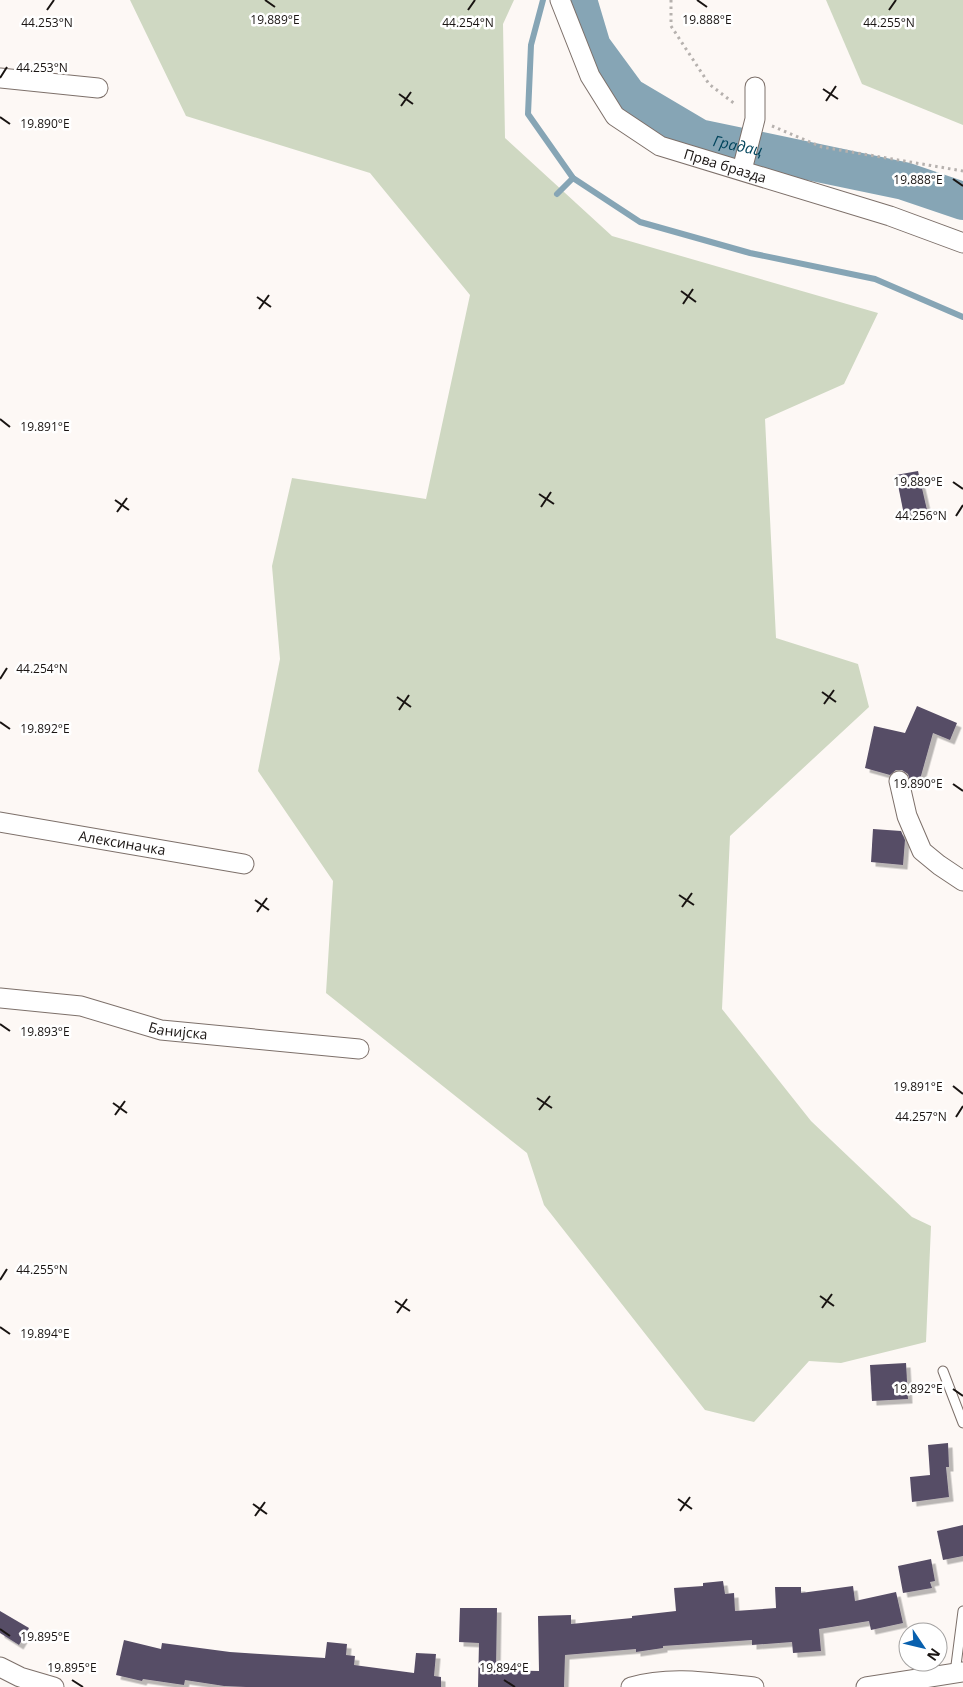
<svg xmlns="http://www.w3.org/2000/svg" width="963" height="1687" viewBox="0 0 963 1687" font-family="'Open Sans',sans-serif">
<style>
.green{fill:#cfd8c2}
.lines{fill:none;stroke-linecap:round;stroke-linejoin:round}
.stream{stroke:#86a5b5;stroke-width:6}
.river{stroke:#86a5b5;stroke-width:38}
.building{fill:#574d66;filter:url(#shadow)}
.service-casing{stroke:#7d706a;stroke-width:11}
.minor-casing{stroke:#7d706a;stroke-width:21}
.path{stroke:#b6b1ae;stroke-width:3;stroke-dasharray:2.5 4;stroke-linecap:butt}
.service{stroke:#fff;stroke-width:9}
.minor{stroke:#fff;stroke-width:19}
.ticks{fill:none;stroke:#191412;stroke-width:2}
.labels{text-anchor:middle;stroke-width:5;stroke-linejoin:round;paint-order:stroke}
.street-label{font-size:14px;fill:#191412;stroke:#fff}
.water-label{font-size:15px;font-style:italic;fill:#02455d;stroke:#fff}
.ticks-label{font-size:12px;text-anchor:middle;fill:#191412;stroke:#fff;stroke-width:5;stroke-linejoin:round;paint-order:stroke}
</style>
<defs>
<filter id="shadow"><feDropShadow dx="4.5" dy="4.5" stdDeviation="0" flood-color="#0004"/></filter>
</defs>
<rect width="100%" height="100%" fill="#fdf8f5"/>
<g class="green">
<path d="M 130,0 L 514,0 L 503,24 L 505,138 L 612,236 L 878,313 L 844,384 L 765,419 L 776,638 L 858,664 L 869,707 L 730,836 L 722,1009 L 811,1121 L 912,1217 L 931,1226 L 926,1342 L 841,1363 L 809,1361 L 754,1422 L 705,1410 L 544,1205 L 527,1153 L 326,993 L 333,881 L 258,771 L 280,659 L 272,566 L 292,478 L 426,499 L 470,295 L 370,173 L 186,116 Z"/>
<path d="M 826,0 L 963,0 L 963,125 L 862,84 Z"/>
</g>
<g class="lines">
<g class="stream">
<path d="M 543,0 L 531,45 L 528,114 L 573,178 L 640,222 L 750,253 L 875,279 L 963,317"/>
<path d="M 557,194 L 573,178"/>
</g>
<path class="river" id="s1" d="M 578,0 L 592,47 L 628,96 L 699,138 L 904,181 L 963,201"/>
</g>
<g class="building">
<path d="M 918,471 L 927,510 L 904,515 L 896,475 Z"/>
<path d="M 917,706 L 957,723 L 950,740 L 933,733 L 919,783 L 910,781 L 908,774 L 902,770 L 896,770 L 890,775 L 865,768 L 874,726 L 905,733 Z"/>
<path d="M 873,829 L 901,831 L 905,840 L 903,865 L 871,862 Z"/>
<path d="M 906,1363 L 908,1399 L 872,1401 L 870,1365 Z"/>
<path d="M 948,1443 L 949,1467 L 946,1467 L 949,1497 L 912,1502 L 910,1477 L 930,1475 L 928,1445 Z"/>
<path d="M 963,1525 L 963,1556 L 943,1560 L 937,1531 Z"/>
<path d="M 931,1559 L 935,1581 L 930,1582 L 932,1588 L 903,1593 L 898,1566 Z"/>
<path d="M 723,1581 L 725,1594 L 734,1593 L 735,1611 L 776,1608 L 775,1587 L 801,1587 L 801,1593 L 853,1586 L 855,1601 L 896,1592 L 903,1623 L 871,1630 L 869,1621 L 819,1629 L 821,1651 L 793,1653 L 792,1642 L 752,1645 L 752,1640 L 663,1646 L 663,1648 L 636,1652 L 636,1649 L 565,1655 L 564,1687 L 478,1687 L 479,1643 L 459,1642 L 460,1608 L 497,1608 L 496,1670 L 539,1671 L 538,1616 L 571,1615 L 571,1624 L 632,1618 L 632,1616 L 676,1611 L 674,1588 L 703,1586 L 703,1583 Z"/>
<path d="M 0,1611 L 29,1628 L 19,1645 L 0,1633 Z"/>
<path d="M 124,1640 L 161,1649 L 162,1643 L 230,1652 L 325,1658 L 327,1642 L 347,1644 L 346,1655 L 355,1656 L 354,1665 L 414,1673 L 416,1653 L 436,1654 L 434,1676 L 441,1677 L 441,1687 L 246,1687 L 224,1686 L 185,1680 L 184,1685 L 143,1679 L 142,1681 L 116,1675 Z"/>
</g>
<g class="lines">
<g class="service-casing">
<g id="service">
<path d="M 943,1371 L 963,1423"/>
<path d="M 955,1673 L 963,1611"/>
</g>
</g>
<g class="minor-casing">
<g id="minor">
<path id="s2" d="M 560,0 L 590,76 L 615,116 L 660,146 L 890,216 L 963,243"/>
<path d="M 0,78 L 98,88"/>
<path d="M 742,170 L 755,119 L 755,87"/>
<path d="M 899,781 L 907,816 L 922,851 L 939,865 L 963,881"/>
<path id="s3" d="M 0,822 L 244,864"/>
<path id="s4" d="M 0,998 L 81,1006 L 161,1030 L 359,1049"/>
<path d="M 0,1667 L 20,1677 L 54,1687"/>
<path d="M 631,1687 C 672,1675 713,1683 754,1687"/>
<path d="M 866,1687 L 963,1672"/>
</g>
</g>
<g class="path">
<path d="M 671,0 L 671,26 L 709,84 L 735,104"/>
<path d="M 772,126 L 822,147 L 963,171"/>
</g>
<use href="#service" class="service"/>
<use href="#minor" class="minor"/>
</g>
<path class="ticks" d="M 265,0 L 275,7M 697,0 L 707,7M 47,10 L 54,0M 468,10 L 475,0M 889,10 L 896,0M 0,78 L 7,67M 823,89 L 838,99M 399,94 L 413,104M 826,101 L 836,86M 401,106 L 411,92M 0,117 L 10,124M 953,179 L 963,186M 681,291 L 696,302M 257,297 L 271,307M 683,304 L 693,289M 259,309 L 269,295M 0,419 L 10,427M 953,482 L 963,489M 539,494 L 554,504M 115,500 L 129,510M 541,507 L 551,492M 117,512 L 127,498M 956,516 L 963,505M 0,679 L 7,668M 822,692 L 836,702M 397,697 L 411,707M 824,704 L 834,690M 399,710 L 409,695M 0,722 L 10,729M 953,784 L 963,791M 679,895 L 694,905M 255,900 L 269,910M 682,907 L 692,893M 257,912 L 267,898M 0,1024 L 10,1031M 953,1086 L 963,1094M 537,1098 L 552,1108M 113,1103 L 127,1113M 539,1110 L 550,1096M 115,1115 L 125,1101M 956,1117 L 963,1106M 0,1280 L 7,1269M 820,1296 L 834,1306M 395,1301 L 410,1311M 822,1308 L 832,1294M 397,1313 L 407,1299M 0,1327 L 10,1334M 953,1389 L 963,1396M 678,1499 L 692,1509M 253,1504 L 267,1514M 680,1511 L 690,1497M 255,1516 L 265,1502M 0,1629 L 10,1636M 72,1680 L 83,1687M 504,1680 L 515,1687"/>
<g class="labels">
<g class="street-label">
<text dy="5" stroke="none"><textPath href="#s2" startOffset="251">Прва бразда</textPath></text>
<text dy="5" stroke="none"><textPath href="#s3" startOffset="124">Алексиначка</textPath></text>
<text dy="5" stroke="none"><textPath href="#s4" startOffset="182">Банијска</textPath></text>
</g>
<g class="water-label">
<text dy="5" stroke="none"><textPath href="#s1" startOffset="232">Градац</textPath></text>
</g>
</g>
<g class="ticks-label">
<text x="707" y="24">19.888°E</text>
<text x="275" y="24">19.889°E</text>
<text x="47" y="27">44.253°N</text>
<text x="468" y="27">44.254°N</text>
<text x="889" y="27">44.255°N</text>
<text x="42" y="72">44.253°N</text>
<text x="45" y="128">19.890°E</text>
<text x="918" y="184">19.888°E</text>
<text x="45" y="431">19.891°E</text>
<text x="918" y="486">19.889°E</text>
<text x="921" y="520">44.256°N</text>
<text x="42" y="673">44.254°N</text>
<text x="45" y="733">19.892°E</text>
<text x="918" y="788">19.890°E</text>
<text x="45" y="1036">19.893°E</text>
<text x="918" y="1091">19.891°E</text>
<text x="921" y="1121">44.257°N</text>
<text x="42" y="1274">44.255°N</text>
<text x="45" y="1338">19.894°E</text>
<text x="918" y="1393">19.892°E</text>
<text x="45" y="1641">19.895°E</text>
<text x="72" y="1672">19.895°E</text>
<text x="504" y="1672">19.894°E</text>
</g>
<g transform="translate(923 1647) rotate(125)"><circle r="24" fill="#ffffff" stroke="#a3a1a0"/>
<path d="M0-4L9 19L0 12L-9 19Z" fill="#0860ae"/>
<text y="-8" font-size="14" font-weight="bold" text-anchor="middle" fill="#191412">N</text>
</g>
</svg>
